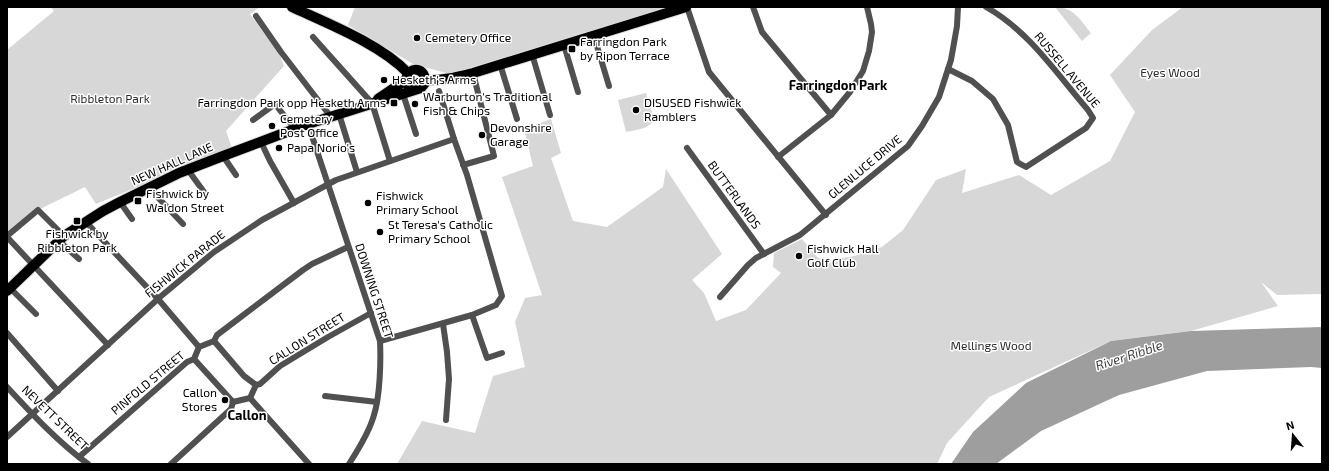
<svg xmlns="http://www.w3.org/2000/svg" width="1329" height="471" viewBox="0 0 1329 471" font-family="'Exo 2',sans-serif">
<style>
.green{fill:#d7d7d7}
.water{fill:#9e9e9e}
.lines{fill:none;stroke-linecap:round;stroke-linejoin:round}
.trunk-casing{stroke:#dbdbdb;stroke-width:12}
.minor{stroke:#505050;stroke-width:6}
.trunk{stroke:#000;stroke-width:10}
.poi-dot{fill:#000;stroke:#fff;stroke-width:1.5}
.labels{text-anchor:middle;stroke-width:3;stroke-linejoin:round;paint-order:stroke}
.poi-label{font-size:12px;fill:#000;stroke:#fff;text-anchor:start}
.street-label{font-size:12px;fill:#000;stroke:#fff}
.park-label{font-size:12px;fill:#2e2e2e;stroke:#fff}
.neighbourhood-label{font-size:13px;font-weight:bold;fill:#000;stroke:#fff}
.water-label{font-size:13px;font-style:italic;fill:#3f3f3f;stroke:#fff}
</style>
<rect width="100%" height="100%" fill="#fff"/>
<g class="green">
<path d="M 51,7 L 260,7 L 250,14 L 280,55 L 284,66 L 226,131 L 232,148 L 96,204 L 85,187 L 34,212 L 7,233 L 7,50 L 54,11 Z"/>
<path d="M 355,7 L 669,7 L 450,74 L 413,64 L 348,25 Z"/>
<path d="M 1055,7 C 1074,7 1080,20 1091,33 L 1082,41 Z"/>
<path d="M 1183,7 L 1322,7 L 1322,294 L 1277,295 L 1261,282 L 1278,306 L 1191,331 L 1111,341 L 989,397 L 947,443 L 937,464 L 397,464 L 422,421 L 475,433 L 493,376 L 525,367 L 515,322 L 525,298 L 542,295 L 502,177 L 533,166 L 524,129 L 551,119 L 561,153 L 551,158 L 573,221 L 607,227 L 663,187 L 666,169 L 722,254 L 692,280 L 704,293 L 716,321 L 746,310 L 781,273 L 773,267 L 774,253 L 802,239 L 818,258 L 826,261 L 854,256 L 882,247 L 903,230 L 936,180 L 966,169 L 962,193 L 1019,175 L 1051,195 L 1110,161 L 1135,112 L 1110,75 L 1152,30 Z"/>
<path d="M 646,93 L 654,119 C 651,129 635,130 626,132 L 618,100 Z"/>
</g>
<path class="water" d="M 1322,327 L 1322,368 L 1311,367 L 1207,371 L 1119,395 L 1041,431 L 996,464 L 951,464 L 973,432 L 1026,383 L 1111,341 L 1191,331 Z"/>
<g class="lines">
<g class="trunk-casing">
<g id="trunk">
<path d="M 292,7 C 329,24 380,44 408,73"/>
<path d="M 425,80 C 442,81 457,77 473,73 L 686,7"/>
<path d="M 378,99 L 406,80"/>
<path d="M 7,291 L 64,236 L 103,211 L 120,202 L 179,173 L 223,156 L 308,124 L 421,88 L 425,83 C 427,68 409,64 406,80 L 409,87 L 415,89"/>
</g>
</g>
<g class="minor">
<path d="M 687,7 L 709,72 L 826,215"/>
<path d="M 753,7 L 762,32 L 831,115"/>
<path d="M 256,16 L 281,52 L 331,117"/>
<path d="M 594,36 L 609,86"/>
<path d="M 313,37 L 372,103 L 390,161"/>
<path d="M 564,45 L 578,92"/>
<path d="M 532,54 L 550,115"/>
<path d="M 500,64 L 517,119"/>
<path d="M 948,69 L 972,81 L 993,99 L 1008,125 L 1017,162 L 1026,167 L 1086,128 L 1093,118 L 1088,110 C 1056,73 1029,31 986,7"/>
<path d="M 439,91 L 454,139 L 467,175 L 502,296 L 496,305 L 472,315 L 487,358 L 502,353"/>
<path d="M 403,94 L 416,134"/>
<path d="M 339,114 L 357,172"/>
<path d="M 253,120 L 275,104 L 295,129"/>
<path d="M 308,124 L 380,341 C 381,362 380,396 374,415 C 370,430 358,450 349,464"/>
<path d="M 261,142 L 270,161 L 294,203"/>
<path d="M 687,148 L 764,254"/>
<path d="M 223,156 L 236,175"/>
<path d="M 778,157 L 831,115 L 850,92 L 863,71 L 869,51 L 872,32 L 871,24 L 867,7"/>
<path d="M 463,165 L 494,156 L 473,73"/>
<path d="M 188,170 L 204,192"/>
<path d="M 149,188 L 183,224"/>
<path d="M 120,202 L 132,219"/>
<path d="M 86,222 L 158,299 L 199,347"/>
<path d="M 7,236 L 38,210 L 64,236"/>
<path d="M 7,237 L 108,345"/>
<path d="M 59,241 L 79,259"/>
<path d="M 10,288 L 36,314"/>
<path d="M 720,297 L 748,265 L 756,258 L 800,235 L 908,146 L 922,126 L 939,97 L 951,60 L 957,26 L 958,7"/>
<path d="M 443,324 L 447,352 L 449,379 L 446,420"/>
<path d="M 7,333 L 58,391"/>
<path d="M 214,341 L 217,335 L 303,270 L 312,264 L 348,247"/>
<path d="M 214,341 L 244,376 L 256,385"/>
<path d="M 380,341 L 472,315"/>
<path d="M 194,359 L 233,402"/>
<path d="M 7,387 C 32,414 58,442 88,464"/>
<path d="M 325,396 L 377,402"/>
<path d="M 250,398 L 309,464"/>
<path d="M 233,402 L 250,398 L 256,385 L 260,384 L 280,366 L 328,337 L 371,313"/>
<path d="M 7,437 L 160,297 L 214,252 L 262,220 L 336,180 L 454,139"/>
<path d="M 79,457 L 187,362 L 194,359 L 199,347 L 214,341"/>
<path d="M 171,464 L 231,409 L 233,402"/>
</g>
<use href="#trunk" class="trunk"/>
</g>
<g class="poi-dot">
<circle cx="417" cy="38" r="4"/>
<rect x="568" y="45" width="8" height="8" rx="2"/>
<circle cx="384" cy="80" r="4"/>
<rect x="390" y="99" width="8" height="8" rx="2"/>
<circle cx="415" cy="104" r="4"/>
<circle cx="636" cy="110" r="4"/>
<circle cx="272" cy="126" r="4"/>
<circle cx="482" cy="135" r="4"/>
<circle cx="279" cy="148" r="4"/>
<rect x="134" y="197" width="8" height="8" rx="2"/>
<circle cx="368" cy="203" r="4"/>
<rect x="73" y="217" width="8" height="8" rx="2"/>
<circle cx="380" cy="232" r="4"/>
<circle cx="799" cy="256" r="4"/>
<circle cx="225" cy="400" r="4"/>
</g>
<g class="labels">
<g class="poi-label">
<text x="425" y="42">Cemetery Office</text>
<text x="580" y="46">Farringdon Park<tspan x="580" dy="14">by Ripon Terrace</tspan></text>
<text x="392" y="84">Hesketh's Arms</text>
<text x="423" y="101">Warburton's Traditional<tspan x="423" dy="14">Fish &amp; Chips</tspan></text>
<text x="386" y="107" text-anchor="end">Farringdon Park opp Hesketh Arms</text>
<text x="644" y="107">DISUSED Fishwick<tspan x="644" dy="14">Ramblers</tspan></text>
<text x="280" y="123">Cemetery<tspan x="280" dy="14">Post Office</tspan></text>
<text x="490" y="132">Devonshire<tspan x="490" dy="14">Garage</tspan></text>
<text x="287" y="152">Papa Norio's</text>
<text x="146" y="198">Fishwick by<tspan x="146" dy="14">Waldon Street</tspan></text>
<text x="376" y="200">Fishwick<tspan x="376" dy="14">Primary School</tspan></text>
<text x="388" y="229">St Teresa's Catholic<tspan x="388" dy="14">Primary School</tspan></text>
<text x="77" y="238" text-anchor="middle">Fishwick by<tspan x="77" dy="14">Ribbleton Park</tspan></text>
<text x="807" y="253">Fishwick Hall<tspan x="807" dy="14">Golf Club</tspan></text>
<text x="217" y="397" text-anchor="end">Callon<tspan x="217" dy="14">Stores</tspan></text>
</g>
<g class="street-label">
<text transform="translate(1067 70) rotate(50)" y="4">RUSSELL AVENUE</text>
<text transform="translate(172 164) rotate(-24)" y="4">NEW HALL LANE</text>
<text transform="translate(865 167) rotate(-40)" y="4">GLENLUCE DRIVE</text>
<text transform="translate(734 195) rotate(54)" y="4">BUTTERLANDS</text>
<text transform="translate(185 264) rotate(-39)" y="4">FISHWICK PARADE</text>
<text transform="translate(374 291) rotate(72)" y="4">DOWNING STREET</text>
<text transform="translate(307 339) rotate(-32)" y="4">CALLON STREET</text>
<text transform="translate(148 383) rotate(-40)" y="4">PINFOLD STREET</text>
<text transform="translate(55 418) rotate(44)" y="4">NEVETT STREET</text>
</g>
<g class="park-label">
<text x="1170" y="77">Eyes Wood</text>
<text x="110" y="103">Ribbleton Park</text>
<text x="991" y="350">Mellings Wood</text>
</g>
<g class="neighbourhood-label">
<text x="838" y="90">Farringdon Park</text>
<text x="247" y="420">Callon</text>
</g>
<g class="water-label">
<text transform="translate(1129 355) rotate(-18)" y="5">River Ribble</text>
</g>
</g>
<rect width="1329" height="471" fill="none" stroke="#000000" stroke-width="16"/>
<g transform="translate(1293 435) rotate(343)" stroke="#ffffff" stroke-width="3" paint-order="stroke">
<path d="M0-3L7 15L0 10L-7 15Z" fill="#000000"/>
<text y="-6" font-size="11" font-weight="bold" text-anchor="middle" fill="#000000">N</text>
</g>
</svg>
